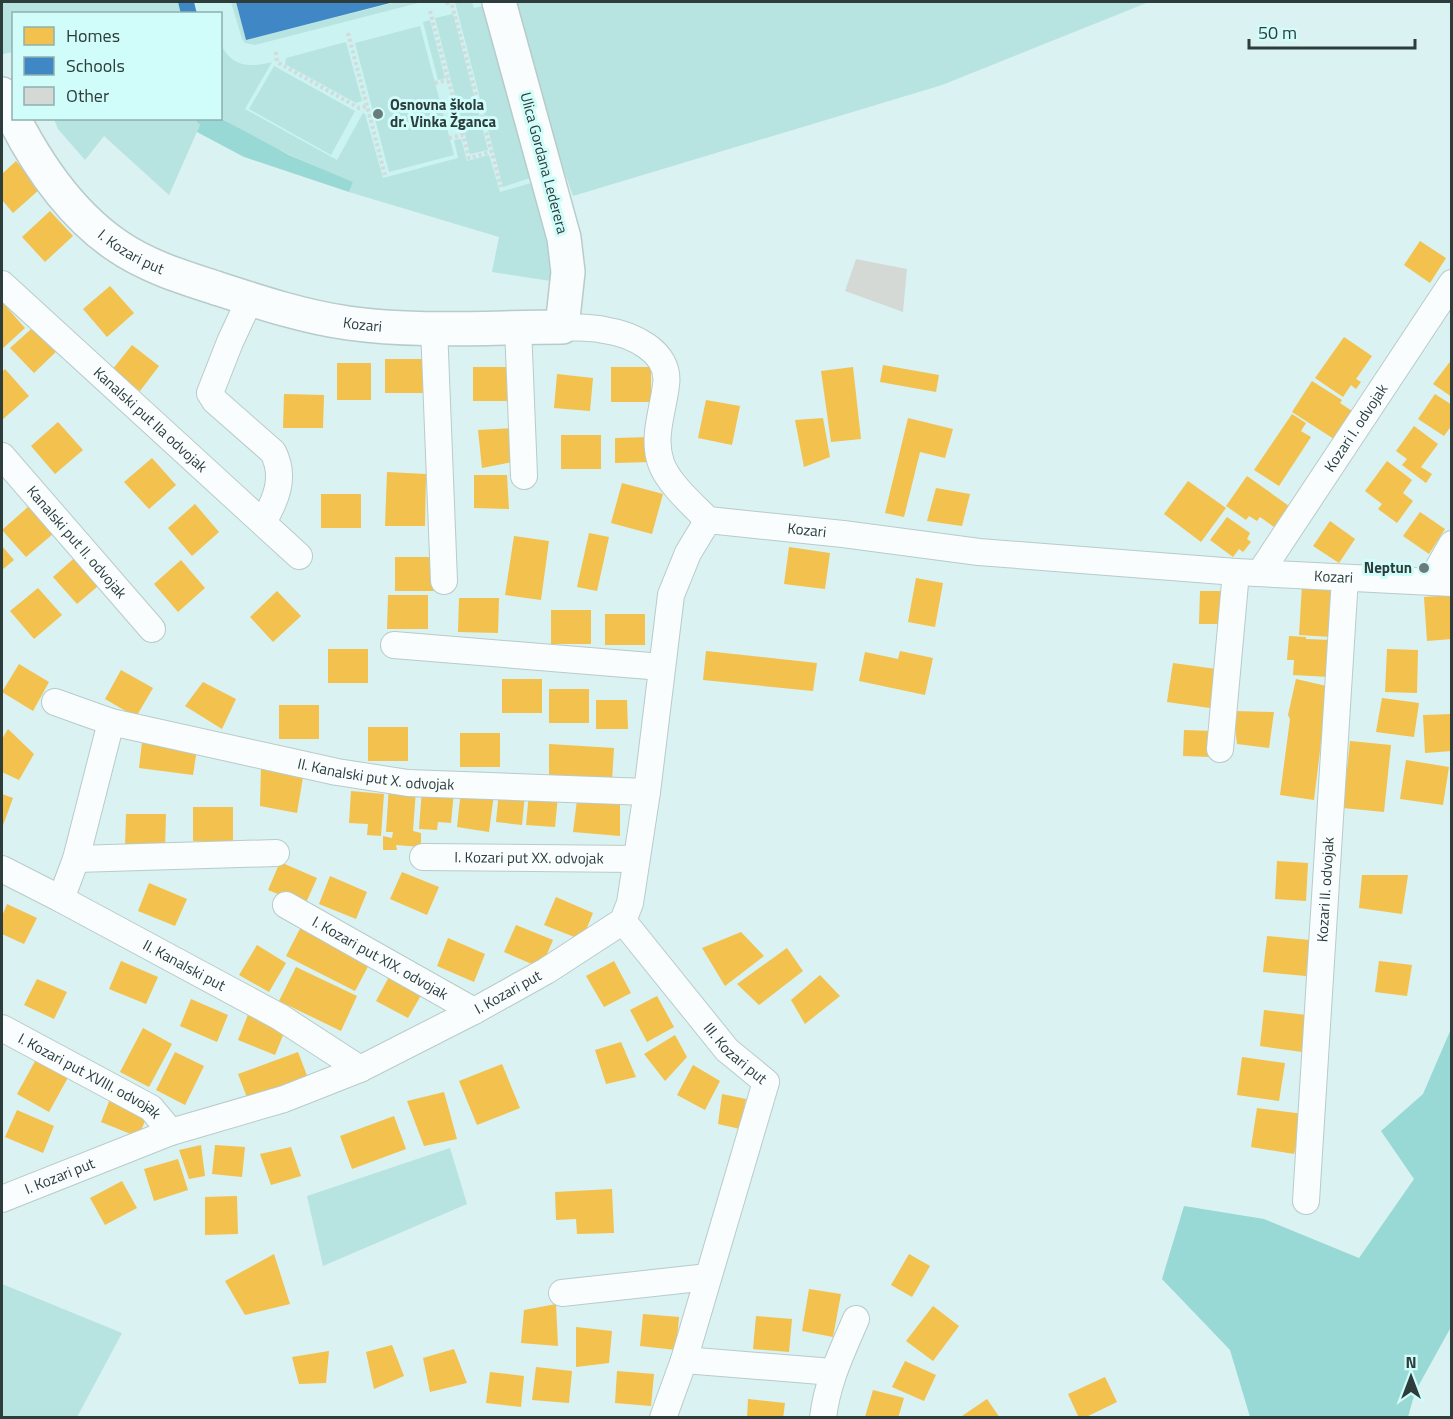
<svg xmlns="http://www.w3.org/2000/svg" width="1453" height="1419" viewBox="0 0 1453 1419" font-family="'Titillium Web',sans-serif">
<style>
.built{fill:#cbf3f1}
.green{fill:#b7e3e0}
.forest{fill:#98d8d5}
.homes{fill:#f2c14e}
.schools{fill:#3f88c5}
.building{fill:#d5d9d6}
.lines{fill:none;stroke-linecap:round;stroke-linejoin:round}
.street-casing{stroke:#b8cbca;stroke-width:28}
.secondary-casing{stroke:#b8cbca;stroke-width:36}
.path{stroke:#d3dada;stroke-width:4;stroke-dasharray:3 3;stroke-linecap:butt}
.street{stroke:#f9fdfd;stroke-width:26}
.secondary{stroke:#f9fdfd;stroke-width:33}
.poi-dot{fill:#697c7b;stroke:#d0fcf9;stroke-width:2}
.labels{text-anchor:middle;stroke-width:6;stroke-linejoin:round;paint-order:stroke}
.poi-label{font-size:15px;font-weight:bold;fill:#2c3d3c;stroke:#d0fcf9;text-anchor:start}
.street-label{font-size:15px;fill:#2c3d3c;stroke:#d0fcf9}
</style>
<rect width="100%" height="100%" fill="#daf2f1"/>
<path class="built" d="M 117,2 L 482,2 L 537,203 L 433,197 L 297,151 L 221,97 L 220,14 L 124,13 Z"/>
<g class="green">
<path d="M 2,2 L 178,2 L 181,13 L 14,14 L 13,52 L 3,54 Z"/>
<path d="M 231,2 L 236,2 L 246,40 L 397,2 L 422,2 L 255,45 L 245,43 L 242,39 Z"/>
<path d="M 455,2 L 472,2 L 474,8 L 483,6 L 530,178 L 503,187 Z"/>
<path d="M 514,2 L 1149,2 L 942,85 L 573,196 L 555,145 Z"/>
<path d="M 453,14 L 488,150 L 470,154 L 435,18 Z"/>
<path d="M 430,20 L 445,78 L 438,80 L 423,22 Z"/>
<path d="M 420,26 L 454,155 L 389,172 L 355,43 Z"/>
<path d="M 346,42 L 362,101 L 356,103 L 285,64 L 286,58 Z"/>
<path d="M 220,43 C 232,67 248,68 272,62 L 245,109 L 337,160 L 363,113 L 365,114 L 383,178 L 458,158 L 454,140 L 461,139 L 467,161 L 489,155 L 500,192 L 531,183 L 547,241 L 551,281 L 492,272 L 499,237 L 349,192 L 353,182 C 307,163 263,144 221,118 Z"/>
<path d="M 274,66 L 355,111 L 331,155 L 249,109 Z"/>
<path d="M 195,118 L 200,125 L 169,195 L 104,136 L 85,160 L 58,129 L 54,119 Z"/>
<path d="M 450,1148 L 467,1204 L 323,1266 L 307,1196 Z"/>
<path d="M 2,1284 L 122,1333 L 77,1417 L 2,1417 Z"/>
</g>
<g class="forest">
<path d="M 220,118 L 289,155 L 353,182 L 349,192 L 244,157 L 197,132 L 200,125 L 195,119 Z"/>
<path d="M 1451,1029 L 1451,1327 L 1415,1392 L 1408,1417 L 1250,1417 L 1230,1350 L 1162,1279 L 1184,1206 L 1264,1219 L 1359,1258 L 1414,1179 L 1381,1131 L 1423,1094 Z"/>
</g>
<g class="homes">
<path d="M 16,161 L 40,189 L 13,213 L 2,200 L 2,174 Z"/>
<path d="M 50,211 L 73,236 L 45,262 L 22,237 Z"/>
<path d="M 1420,241 L 1446,258 L 1430,283 L 1404,265 Z"/>
<path d="M 110,286 L 134,313 L 107,337 L 83,309 Z"/>
<path d="M 2,302 L 25,328 L 2,349 Z"/>
<path d="M 38,323 L 61,347 L 34,373 L 10,348 Z"/>
<path d="M 1344,337 L 1372,356 L 1356,379 L 1361,382 L 1356,389 L 1351,385 L 1343,397 L 1315,378 Z"/>
<path d="M 132,345 L 159,366 L 140,391 L 112,370 Z"/>
<rect x="385" y="359" width="40" height="34"/>
<path d="M 1452,359 L 1452,397 L 1433,384 Z"/>
<rect x="337" y="363" width="34" height="37"/>
<path d="M 883,365 L 939,375 L 936,392 L 880,382 Z"/>
<rect x="473" y="367" width="40" height="34"/>
<rect x="611" y="367" width="40" height="35"/>
<path d="M 853,367 L 861,439 L 831,442 L 821,371 Z"/>
<path d="M 5,369 L 29,396 L 2,420 L 2,372 Z"/>
<path d="M 557,374 L 593,378 L 590,411 L 554,408 Z"/>
<path d="M 1312,381 L 1342,400 L 1340,403 L 1352,411 L 1334,439 L 1292,412 Z"/>
<path d="M 284,394 L 324,395 L 323,428 L 283,428 Z"/>
<path d="M 1435,394 L 1452,405 L 1452,425 L 1444,436 L 1418,419 Z"/>
<path d="M 706,400 L 740,406 L 732,445 L 698,438 Z"/>
<path d="M 1292,414 L 1306,423 L 1301,431 L 1311,437 L 1279,486 L 1254,470 Z"/>
<path d="M 823,418 L 830,457 L 804,467 L 795,420 Z"/>
<path d="M 908,418 L 953,429 L 945,458 L 920,452 L 904,517 L 885,513 Z"/>
<path d="M 58,422 L 83,450 L 55,474 L 31,446 Z"/>
<path d="M 1414,426 L 1438,444 L 1421,467 L 1432,474 L 1426,483 L 1402,465 L 1407,459 L 1396,451 Z"/>
<path d="M 513,428 L 513,462 L 482,468 L 478,430 Z"/>
<rect x="561" y="435" width="40" height="34"/>
<path d="M 651,437 L 652,462 L 615,463 L 615,438 Z"/>
<path d="M 152,458 L 176,485 L 149,509 L 124,482 Z"/>
<path d="M 1387,461 L 1412,480 L 1403,493 L 1413,501 L 1397,523 L 1378,509 L 1382,504 L 1365,491 Z"/>
<path d="M 387,472 L 426,474 L 425,526 L 385,526 Z"/>
<path d="M 474,475 L 507,475 L 509,509 L 474,508 Z"/>
<path d="M 1247,476 L 1289,506 L 1274,527 L 1260,517 L 1257,521 L 1249,516 L 1246,520 L 1226,506 Z"/>
<path d="M 1188,481 L 1226,508 L 1201,542 L 1164,514 Z"/>
<path d="M 622,483 L 663,494 L 652,534 L 611,523 Z"/>
<path d="M 936,488 L 970,494 L 962,526 L 927,521 Z"/>
<rect x="321" y="494" width="40" height="34"/>
<path d="M 195,504 L 219,532 L 192,556 L 168,528 Z"/>
<path d="M 29,506 L 54,533 L 26,557 L 2,530 Z"/>
<path d="M 1420,512 L 1445,529 L 1429,554 L 1403,536 Z"/>
<path d="M 1227,517 L 1250,533 L 1247,539 L 1251,542 L 1243,552 L 1239,549 L 1233,557 L 1210,540 Z"/>
<path d="M 1330,521 L 1355,539 L 1339,563 L 1313,546 Z"/>
<path d="M 589,533 L 609,537 L 597,591 L 577,587 Z"/>
<path d="M 514,536 L 549,541 L 541,600 L 505,595 Z"/>
<path d="M 2,546 L 14,560 L 2,570 Z"/>
<path d="M 789,547 L 830,553 L 825,589 L 784,584 Z"/>
<path d="M 80,553 L 104,581 L 77,604 L 53,577 Z"/>
<rect x="395" y="557" width="40" height="34"/>
<path d="M 181,560 L 205,588 L 178,612 L 154,584 Z"/>
<path d="M 916,578 L 943,583 L 935,627 L 908,622 Z"/>
<path d="M 1302,586 L 1335,589 L 1331,637 L 1299,635 Z"/>
<path d="M 38,588 L 62,615 L 34,639 L 10,611 Z"/>
<path d="M 277,591 L 301,616 L 273,642 L 250,617 Z"/>
<path d="M 1200,591 L 1225,591 L 1225,624 L 1199,624 Z"/>
<path d="M 388,595 L 428,595 L 428,629 L 387,629 Z"/>
<path d="M 1452,595 L 1452,639 L 1427,641 L 1424,597 Z"/>
<path d="M 459,598 L 499,598 L 498,633 L 458,632 Z"/>
<rect x="551" y="610" width="40" height="34"/>
<rect x="605" y="614" width="40" height="31"/>
<path d="M 1289,636 L 1306,637 L 1306,639 L 1331,640 L 1329,677 L 1293,675 L 1294,660 L 1287,660 Z"/>
<rect x="328" y="649" width="40" height="34"/>
<path d="M 1387,649 L 1418,650 L 1417,693 L 1385,692 Z"/>
<path d="M 706,651 L 817,663 L 813,691 L 703,680 Z"/>
<path d="M 900,651 L 933,658 L 925,695 L 859,681 L 865,652 L 898,659 Z"/>
<path d="M 1173,663 L 1216,669 L 1210,708 L 1167,702 Z"/>
<path d="M 19,664 L 49,682 L 33,711 L 2,692 Z"/>
<path d="M 121,670 L 153,688 L 136,717 L 105,699 Z"/>
<rect x="502" y="679" width="40" height="34"/>
<path d="M 1296,679 L 1331,687 L 1323,726 L 1314,800 L 1280,795 L 1290,719 L 1288,715 Z"/>
<path d="M 203,682 L 236,699 L 222,729 L 185,706 Z"/>
<rect x="549" y="689" width="40" height="34"/>
<path d="M 1382,698 L 1419,703 L 1414,737 L 1376,732 Z"/>
<path d="M 596,700 L 627,700 L 628,729 L 596,729 Z"/>
<rect x="279" y="705" width="40" height="34"/>
<path d="M 1233,711 L 1274,712 L 1269,748 L 1237,744 Z"/>
<path d="M 1452,714 L 1452,751 L 1425,753 L 1423,715 Z"/>
<rect x="368" y="727" width="40" height="34"/>
<path d="M 8,729 L 34,754 L 19,780 L 2,772 L 2,739 Z"/>
<path d="M 1184,730 L 1212,731 L 1210,757 L 1183,756 Z"/>
<rect x="460" y="733" width="40" height="34"/>
<path d="M 1350,741 L 1391,745 L 1384,812 L 1343,808 Z"/>
<path d="M 142,742 L 197,749 L 193,775 L 139,768 Z"/>
<path d="M 549,744 L 614,748 L 612,781 L 549,778 Z"/>
<path d="M 1406,760 L 1449,767 L 1443,805 L 1400,799 Z"/>
<path d="M 261,767 L 303,777 L 297,813 L 260,806 Z"/>
<path d="M 389,785 L 416,789 L 413,831 L 421,833 L 421,847 L 396,845 L 397,850 L 383,850 L 383,836 L 392,838 L 393,832 L 386,832 Z"/>
<path d="M 422,789 L 454,792 L 451,823 L 438,822 L 437,830 L 419,829 Z"/>
<path d="M 461,790 L 494,794 L 489,832 L 457,827 Z"/>
<path d="M 351,791 L 384,794 L 381,836 L 367,835 L 368,824 L 349,823 Z"/>
<path d="M 499,791 L 525,794 L 522,825 L 496,822 Z"/>
<path d="M 529,793 L 558,795 L 555,827 L 526,825 Z"/>
<path d="M 2,794 L 13,798 L 2,828 Z"/>
<path d="M 577,800 L 620,802 L 620,836 L 573,832 Z"/>
<path d="M 193,807 L 233,807 L 233,842 L 193,841 Z"/>
<path d="M 126,814 L 166,814 L 165,848 L 125,847 Z"/>
<path d="M 1277,861 L 1308,863 L 1306,901 L 1275,899 Z"/>
<path d="M 280,862 L 317,878 L 305,905 L 268,890 Z"/>
<path d="M 402,872 L 439,887 L 427,915 L 390,899 Z"/>
<path d="M 1362,875 L 1408,875 L 1402,914 L 1359,908 Z"/>
<path d="M 330,876 L 367,892 L 356,919 L 319,904 Z"/>
<path d="M 149,883 L 187,899 L 175,926 L 138,911 Z"/>
<path d="M 556,897 L 593,913 L 582,940 L 544,925 Z"/>
<path d="M 7,904 L 37,918 L 24,944 L 2,934 L 2,916 Z"/>
<path d="M 303,923 L 372,959 L 355,991 L 286,956 Z"/>
<path d="M 516,925 L 553,940 L 541,968 L 504,952 Z"/>
<path d="M 741,932 L 764,956 L 725,986 L 702,948 Z"/>
<path d="M 1267,936 L 1310,940 L 1306,976 L 1263,972 Z"/>
<path d="M 448,938 L 485,954 L 474,982 L 437,966 Z"/>
<path d="M 257,945 L 286,963 L 269,992 L 239,975 Z"/>
<path d="M 787,948 L 803,971 L 759,1005 L 737,984 Z"/>
<path d="M 121,961 L 158,977 L 146,1004 L 109,989 Z"/>
<path d="M 614,961 L 631,993 L 604,1007 L 586,976 Z"/>
<path d="M 1379,961 L 1412,965 L 1407,996 L 1375,992 Z"/>
<path d="M 296,967 L 357,996 L 341,1031 L 279,1001 Z"/>
<path d="M 391,973 L 424,990 L 408,1018 L 376,1001 Z"/>
<path d="M 820,975 L 840,996 L 805,1024 L 791,1000 Z"/>
<path d="M 37,979 L 67,992 L 54,1019 L 24,1005 Z"/>
<path d="M 657,996 L 674,1027 L 647,1042 L 630,1010 Z"/>
<path d="M 191,999 L 228,1015 L 217,1042 L 180,1026 Z"/>
<path d="M 1264,1010 L 1307,1015 L 1302,1052 L 1260,1046 Z"/>
<path d="M 249,1012 L 286,1028 L 275,1055 L 238,1040 Z"/>
<path d="M 143,1028 L 172,1044 L 149,1087 L 120,1072 Z"/>
<path d="M 675,1035 L 687,1057 L 665,1081 L 644,1054 Z"/>
<path d="M 621,1042 L 636,1077 L 606,1084 L 595,1050 Z"/>
<path d="M 175,1052 L 204,1066 L 185,1105 L 156,1090 Z"/>
<path d="M 298,1052 L 308,1078 L 248,1100 L 238,1074 Z"/>
<path d="M 39,1054 L 71,1072 L 49,1112 L 17,1094 Z"/>
<path d="M 1242,1057 L 1285,1063 L 1279,1101 L 1237,1095 Z"/>
<path d="M 502,1064 L 520,1108 L 477,1125 L 459,1081 Z"/>
<path d="M 693,1065 L 720,1081 L 705,1110 L 677,1095 Z"/>
<path d="M 444,1092 L 457,1139 L 424,1146 L 407,1101 Z"/>
<path d="M 112,1094 L 150,1110 L 138,1137 L 101,1122 Z"/>
<path d="M 722,1094 L 746,1099 L 740,1129 L 718,1124 Z"/>
<path d="M 1257,1108 L 1304,1114 L 1294,1154 L 1251,1147 Z"/>
<path d="M 17,1110 L 54,1126 L 43,1153 L 5,1137 Z"/>
<path d="M 394,1116 L 406,1149 L 352,1169 L 340,1136 Z"/>
<path d="M 201,1145 L 205,1176 L 189,1179 L 179,1150 Z"/>
<path d="M 215,1145 L 245,1147 L 242,1177 L 212,1174 Z"/>
<path d="M 291,1147 L 301,1176 L 271,1185 L 260,1154 Z"/>
<path d="M 178,1159 L 188,1190 L 154,1201 L 144,1169 Z"/>
<path d="M 122,1181 L 137,1208 L 105,1225 L 90,1198 Z"/>
<path d="M 612,1189 L 614,1233 L 577,1234 L 576,1219 L 556,1220 L 555,1192 Z"/>
<path d="M 237,1196 L 238,1234 L 205,1235 L 205,1197 Z"/>
<path d="M 274,1254 L 290,1304 L 245,1315 L 225,1281 Z"/>
<path d="M 909,1254 L 930,1266 L 912,1297 L 891,1285 Z"/>
<path d="M 809,1289 L 841,1294 L 833,1337 L 802,1331 Z"/>
<path d="M 556,1304 L 558,1346 L 521,1343 L 524,1310 Z"/>
<path d="M 933,1306 L 959,1326 L 933,1361 L 906,1341 Z"/>
<path d="M 643,1314 L 679,1317 L 676,1350 L 640,1346 Z"/>
<path d="M 756,1316 L 792,1319 L 789,1352 L 753,1349 Z"/>
<path d="M 576,1327 L 612,1331 L 609,1363 L 576,1367 Z"/>
<path d="M 392,1345 L 404,1376 L 374,1389 L 366,1352 Z"/>
<path d="M 454,1349 L 467,1383 L 430,1392 L 423,1358 Z"/>
<path d="M 329,1351 L 326,1383 L 299,1384 L 292,1357 Z"/>
<path d="M 905,1361 L 936,1375 L 924,1401 L 892,1387 Z"/>
<path d="M 536,1367 L 572,1371 L 569,1403 L 532,1400 Z"/>
<path d="M 617,1371 L 654,1374 L 651,1406 L 615,1403 Z"/>
<path d="M 490,1372 L 524,1376 L 521,1407 L 486,1403 Z"/>
<path d="M 1105,1377 L 1117,1402 L 1084,1418 L 1079,1418 L 1068,1394 Z"/>
<path d="M 873,1390 L 904,1398 L 898,1418 L 865,1417 Z"/>
<path d="M 748,1399 L 785,1403 L 783,1418 L 747,1418 Z"/>
<path d="M 987,1399 L 1000,1418 L 963,1418 L 962,1416 Z"/>
</g>
<g class="schools">
<path d="M 178,2 L 194,2 L 197,14 L 181,14 Z"/>
<path d="M 236,2 L 394,2 L 246,40 Z"/>
</g>
<path class="building" d="M 856,259 L 907,269 L 903,312 L 845,291 Z"/>
<g class="lines">
<g class="street-casing">
<g id="street">
<path id="s1" d="M 2,284 L 299,556"/>
<path d="M 250,299 L 230,342 L 210,393 L 215,401 L 273,452 C 286,477 276,500 263,522"/>
<path d="M 434,327 L 444,581"/>
<path d="M 518,327 L 524,476"/>
<path id="s2" d="M 562,327 C 576,328 591,327 604,330 C 631,334 671,351 666,385 C 663,411 652,437 661,463 C 668,483 692,504 708,520 L 843,534 L 979,552 L 1236,572 L 1452,583"/>
<path id="s3" d="M 2,456 L 152,629"/>
<path id="s4" d="M 1260,573 L 1452,283"/>
<path d="M 1431,581 L 1452,544"/>
<path d="M 394,645 L 662,667"/>
<path id="s5" d="M 55,702 L 111,722 L 337,772 L 408,783 L 647,792"/>
<path d="M 1220,749 L 1236,572"/>
<path id="s6" d="M 423,857 L 636,859"/>
<path d="M 76,859 L 276,853"/>
<path id="s7" d="M 2,869 L 61,899 L 280,1017 L 360,1069"/>
<path d="M 61,899 L 76,859 L 111,722"/>
<path id="s8" d="M 286,905 L 474,1011"/>
<path id="s9" d="M 623,921 L 727,1050 L 766,1082 L 684,1360 L 663,1418"/>
<path id="s10" d="M 2,1028 L 151,1108 L 171,1132"/>
<path id="s11" d="M 2,1199 L 171,1132 L 284,1099 L 360,1069 L 474,1011 L 546,971 L 623,921 L 630,903 L 647,792 L 671,595 L 688,553 L 708,520"/>
<path id="s12" d="M 1306,1201 L 1345,578"/>
<path d="M 562,1293 L 708,1277"/>
<path d="M 684,1360 L 833,1372"/>
<path d="M 823,1418 C 827,1382 842,1352 856,1319"/>
</g>
</g>
<g class="secondary-casing">
<g id="secondary">
<path id="s13" d="M 2,94 C 28,151 64,209 116,245 C 146,266 182,277 216,288 C 259,302 304,317 348,323 C 418,333 492,327 562,327 L 568,272 L 564,238 L 499,2"/>
</g>
</g>
<g class="path">
<path d="M 447,2 L 448,6"/>
<path d="M 452,5 L 501,187"/>
<path d="M 430,11 L 469,158 L 491,152"/>
<path d="M 348,33 L 385,175"/>
<path d="M 276,52 L 277,62 L 359,108 L 367,106"/>
<path d="M 435,83 L 448,80"/>
<path d="M 442,111 L 456,108"/>
<path d="M 449,138 L 463,135"/>
</g>
<use href="#street" class="street"/>
<use href="#secondary" class="secondary"/>
</g>
<g class="poi-dot">
<circle cx="378" cy="114" r="6"/>
<circle cx="1424" cy="568" r="6"/>
</g>
<g class="labels">
<g class="poi-label">
<text x="390" y="110">Osnovna škola<tspan x="390" dy="17">dr. Vinka Žganca</tspan></text>
<text x="1412" y="573" text-anchor="end">Neptun</text>
</g>
<g class="street-label">
<text transform="translate(544 163) rotate(75)" y="5">Ulica Gordana Lederera</text>
<text dy="5" stroke="none"><textPath href="#s13" startOffset="208">I. Kozari put</textPath></text>
<text dy="5" stroke="none"><textPath href="#s13" startOffset="452">Kozari</textPath></text>
<text dy="5" stroke="none"><textPath href="#s1" startOffset="201">Kanalski put IIa odvojak</textPath></text>
<text dy="5" stroke="none"><textPath href="#s4" startOffset="174">Kozari I. odvojak</textPath></text>
<text dy="5" stroke="none"><textPath href="#s2" startOffset="387">Kozari</textPath></text>
<text dy="5" stroke="none"><textPath href="#s3" startOffset="114">Kanalski put II. odvojak</textPath></text>
<text dy="5" stroke="none"><textPath href="#s2" startOffset="916">Kozari</textPath></text>
<text dy="5" stroke="none"><textPath href="#s5" startOffset="330">II. Kanalski put X. odvojak</textPath></text>
<text dy="5" stroke="none"><textPath href="#s6" startOffset="106">I. Kozari put XX. odvojak</textPath></text>
<text dy="5" stroke="none"><textPath href="#s12" startOffset="312">Kozari II. odvojak</textPath></text>
<text dy="5" stroke="none"><textPath href="#s8" startOffset="108">I. Kozari put XIX. odvojak</textPath></text>
<text dy="5" stroke="none"><textPath href="#s7" startOffset="206">II. Kanalski put</textPath></text>
<text dy="5" stroke="none"><textPath href="#s11" startOffset="548">I. Kozari put</textPath></text>
<text dy="5" stroke="none"><textPath href="#s9" startOffset="174">III. Kozari put</textPath></text>
<text dy="5" stroke="none"><textPath href="#s10" startOffset="100">I. Kozari put XVIII. odvojak</textPath></text>
<text dy="5" stroke="none"><textPath href="#s11" startOffset="62">I. Kozari put</textPath></text>
</g>
</g>
<rect width="1453" height="1419" fill="none" stroke="#2c3d3c" stroke-width="6"/>
<rect x="12" y="12" width="210" height="108" fill="#d0fcf9" stroke="#8eb0ad" stroke-width="1.5"/>
<rect x="24" y="27" width="30" height="18" fill="#f2c14e" stroke="#8eb0ad" stroke-width="1.5"/>
<text x="66" y="42" font-size="18" fill="#2c3d3c">Homes</text>
<rect x="24" y="57" width="30" height="18" fill="#3f88c5" stroke="#8eb0ad" stroke-width="1.5"/>
<text x="66" y="72" font-size="18" fill="#2c3d3c">Schools</text>
<rect x="24" y="87" width="30" height="18" fill="#d5d9d6" stroke="#8eb0ad" stroke-width="1.5"/>
<text x="66" y="102" font-size="18" fill="#2c3d3c">Other</text>
<g transform="translate(1411 1377)" stroke="#d0fcf9" stroke-width="4.5" paint-order="stroke">
<path d="M0-4.5L10 22L0 15L-10 22Z" fill="#2c3d3c"/>
<text y="-9" font-size="16" font-weight="bold" text-anchor="middle" fill="#2c3d3c">N</text>
</g>
<path d="M1249 39v9h166v-9" fill="none" stroke="#2c3d3c" stroke-width="3"/>
<text x="1258" y="39" font-size="18" fill="#2c3d3c" stroke="#d0fcf9" stroke-width="4.5" paint-order="stroke">50 m</text>
</svg>
